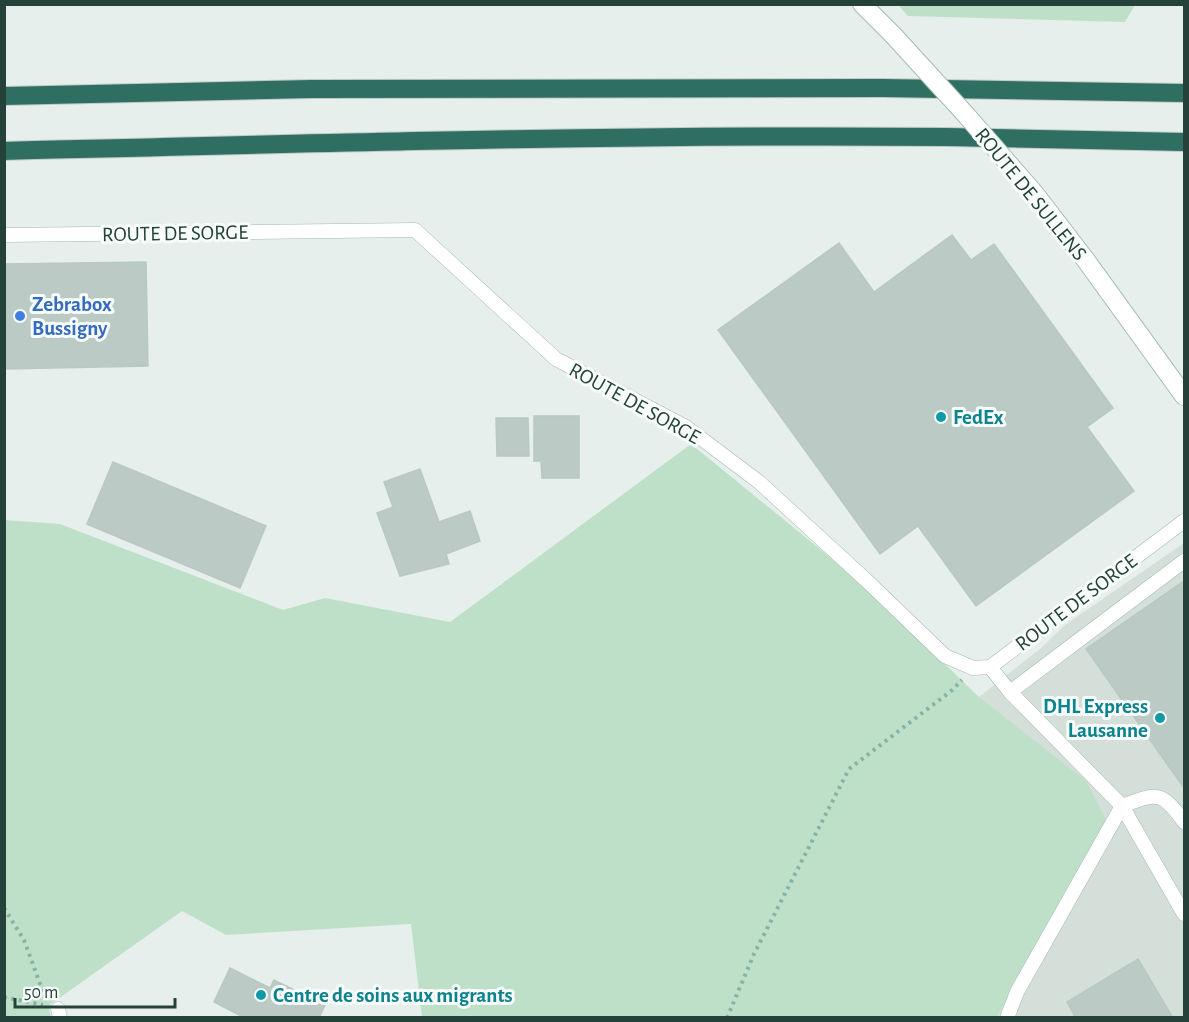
<svg xmlns="http://www.w3.org/2000/svg" width="1189" height="1022" viewBox="0 0 1189 1022" font-family="'Alegreya Sans',sans-serif">
<style>
.built{fill:#d4dfda}
.green{fill:#bfe0c8}
.building{fill:#bbcac4;stroke:#b8c9c2;stroke-width:1.5}
.lines{fill:none;stroke-linecap:round;stroke-linejoin:round}
.lane-casing{stroke:#a8b8b2;stroke-width:15}
.secondary-casing{stroke:#a4bbb3;stroke-width:20}
.highway-casing{stroke:#c2cac8;stroke-width:20}
.path{stroke:#86b3a5;stroke-width:4;stroke-dasharray:3 4.5;stroke-linecap:butt}
.lane{stroke:#fff;stroke-width:14}
.secondary{stroke:#fff;stroke-width:18}
.highway{stroke:#2f6f62;stroke-width:18}
.secondary-bridge-casing{stroke:#a4bbb3;stroke-width:20;stroke-linecap:butt}
.secondary-bridge{stroke:#fff;stroke-width:18}
.shop-dot{fill:#3f7fe0;stroke:#f7fbf9;stroke-width:2}
.culture-dot{fill:#0f9aa8;stroke:#f7fbf9;stroke-width:2}
.labels{text-anchor:middle;stroke-width:6;stroke-linejoin:round;paint-order:stroke}
.street-label{font-size:21px;fill:#24423a;stroke:#f7fbf9}
.shop-label{font-size:21px;font-weight:bold;fill:#366cbe;stroke:#f7fbf9;text-anchor:start}
.culture-label{font-size:21px;font-weight:bold;fill:#0d838f;stroke:#f7fbf9;text-anchor:start}
</style>
<rect width="100%" height="100%" fill="#e6efeb"/>
<path class="built" d="M 1184,543 L 1184,1017 L 997,1017 L 1055,915 L 979,697 L 1041,648 L 1065,625 Z"/>
<g class="green">
<path d="M 898,5 L 1135,5 L 1125,22 L 908,16 Z"/>
<path d="M 691,444 L 858,580 L 979,697 L 1086,781 L 1107,821 L 997,1017 L 422,1017 L 411,924 L 226,935 L 182,911 L 48,1006 L 51,1017 L 5,1017 L 4,520 L 60,524 L 283,610 L 325,598 L 450,622 Z"/>
</g>
<g class="building">
<path d="M 952,235 L 971,260 L 994,244 L 1113,408 L 1087,427 L 1134,491 L 976,606 L 918,526 L 880,554 L 718,330 L 839,243 L 874,292 Z"/>
<path d="M 146,262 L 148,366 L 4,369 L 4,264 Z"/>
<path d="M 534,416 L 579,416 L 579,478 L 542,478 L 541,461 L 534,461 Z"/>
<path d="M 496,418 L 528,418 L 529,456 L 497,456 Z"/>
<path d="M 113,462 L 266,526 L 240,588 L 87,524 Z"/>
<path d="M 420,469 L 439,522 L 470,511 L 480,541 L 446,554 L 449,564 L 400,576 L 377,513 L 393,507 L 384,482 Z"/>
<path d="M 1184,581 L 1184,788 L 1086,649 Z"/>
<path d="M 1138,959 L 1173,1018 L 1076,1018 L 1067,1002 Z"/>
<path d="M 230,968 L 270,988 L 274,980 L 325,1005 L 319,1018 L 245,1018 L 214,1002 Z"/>
</g>
<g class="lines">
<g class="lane-casing">
<g id="lane">
<path d="M 4,235 L 415,230 L 556,359 L 686,427 L 759,482 L 866,580 L 945,656 L 973,668 L 990,667 L 1184,521"/>
<path d="M 990,667 L 1010,692 L 1122,806 C 1157,793 1161,790 1184,822"/>
<path d="M 1010,692 L 1184,561"/>
<path d="M 58,1009 L 60,1018"/>
<path d="M 1007,1018 L 1017,992 L 1122,806 L 1184,914"/>
</g>
</g>
<g class="secondary-casing">
<g id="secondary">
<path d="M 862,4 L 894,36"/>
<path d="M 1035,194 L 1085,259 L 1184,396"/>
</g>
</g>
<g class="highway-casing">
<g id="highway">
<path d="M 4,96 L 311,89 L 883,88 L 1184,93"/>
<path d="M 4,151 C 319,143 633,134 947,137 C 1026,138 1105,140 1184,142"/>
</g>
</g>
<g class="path">
<path d="M 4,908 L 24,940 L 46,1000"/>
<path d="M 4,997 L 43,1005"/>
<path d="M 727,1018 L 754,954 L 849,769 L 951,691 L 962,680"/>
</g>
<use href="#lane" class="lane"/>
<use href="#secondary" class="secondary"/>
<use href="#highway" class="highway"/>
<g class="secondary-bridge-casing">
<path id="secondary-bridge" d="M 894,36 L 967,116 L 1035,194"/>
</g>
<use href="#secondary-bridge" class="secondary-bridge"/>
</g>
<circle class="shop-dot" cx="20" cy="316" r="6"/>
<g class="culture-dot">
<circle cx="941" cy="417" r="6"/>
<circle cx="1160" cy="718" r="6"/>
<circle cx="261" cy="995" r="6"/>
</g>
<g class="labels">
<g class="street-label">
<text transform="translate(1031 194) rotate(51)" y="7">ROUTE DE SULLENS</text>
<text transform="translate(175 233) rotate(-1)" y="7">ROUTE DE SORGE</text>
<text transform="translate(635 403) rotate(29)" y="7">ROUTE DE SORGE</text>
<text transform="translate(1076 602) rotate(-37)" y="7">ROUTE DE SORGE</text>
</g>
<g class="shop-label">
<text x="32" y="311">Zebrabox<tspan x="32" dy="24">Bussigny</tspan></text>
</g>
<g class="culture-label">
<text x="953" y="424">FedEx</text>
<text x="1148" y="713" text-anchor="end">DHL Express<tspan x="1148" dy="24">Lausanne</tspan></text>
<text x="273" y="1002">Centre de soins aux migrants</text>
</g>
</g>
<rect width="1189" height="1022" fill="none" stroke="#24423a" stroke-width="12"/>
<path d="M15 998v9h160v-9" fill="none" stroke="#24423a" stroke-width="3"/>
<text x="24" y="998" font-size="18" fill="#24423a" stroke="#f7fbf9" stroke-width="4.5" paint-order="stroke">50 m</text>
</svg>
